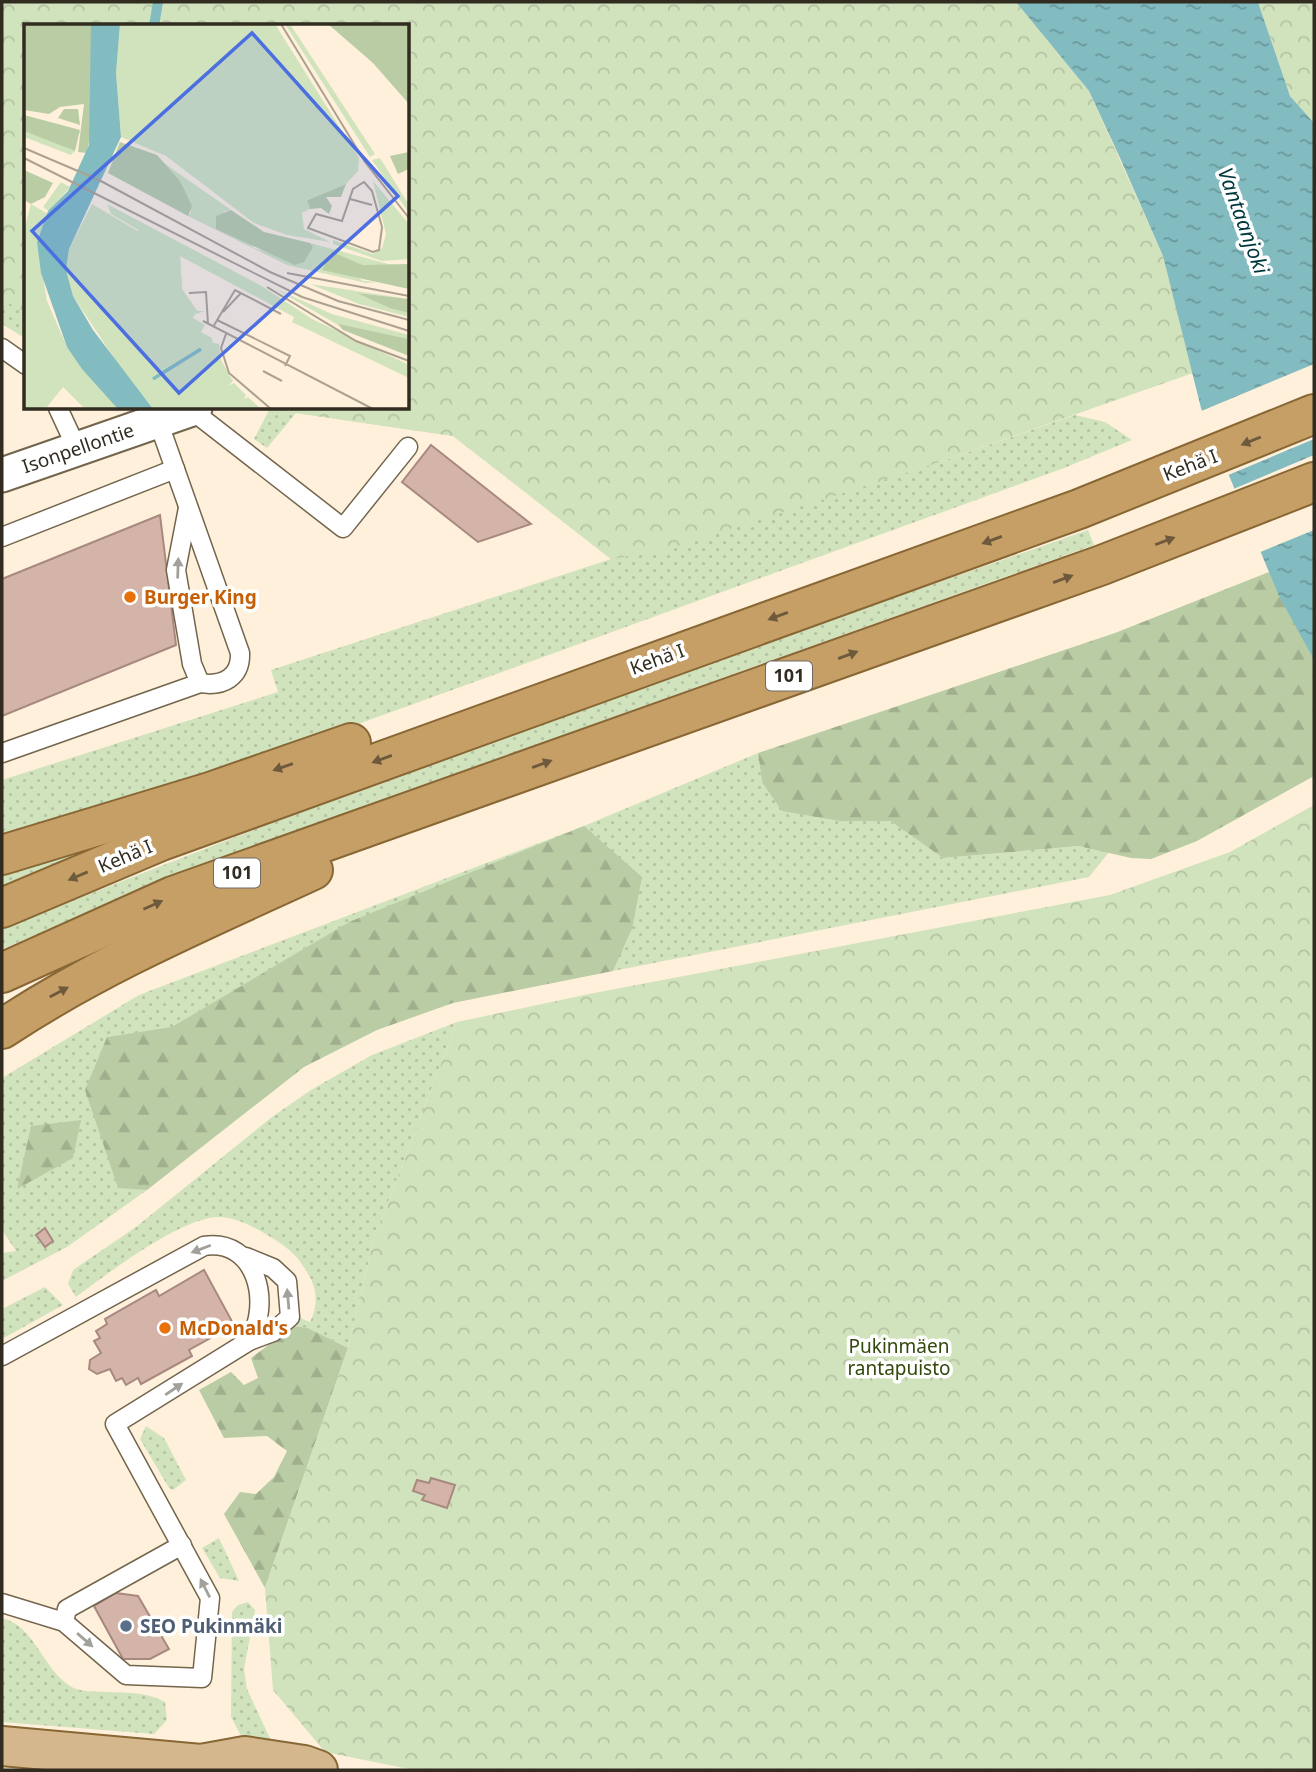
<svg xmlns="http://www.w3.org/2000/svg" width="1316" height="1772" viewBox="0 0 1316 1772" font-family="'Noto Sans',sans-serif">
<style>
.grass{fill:url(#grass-dots)}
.forest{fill:url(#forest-firs)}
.park{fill:url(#park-crowns)}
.water{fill:url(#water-ripples)}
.pier{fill:#fef0db}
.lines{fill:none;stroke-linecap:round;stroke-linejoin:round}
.stream{stroke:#82bbc0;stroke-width:10}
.building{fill:#d4b4a9;stroke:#a8897f;stroke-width:2}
.service-casing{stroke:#73654c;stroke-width:21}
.minor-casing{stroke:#73654c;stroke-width:37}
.primary-casing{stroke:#886735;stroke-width:42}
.trunk-casing{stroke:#886735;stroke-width:42}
.service{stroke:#fff;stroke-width:18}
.minor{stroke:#fff;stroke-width:33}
.primary{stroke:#d4b78d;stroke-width:38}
.trunk{stroke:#c69f67;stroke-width:38}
.oneway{fill:#6d593c}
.oneway2{fill:#a2a09b}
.food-dot{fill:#e8710a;stroke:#fff;stroke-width:2.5}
.service-dot{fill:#5c6f8a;stroke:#fff;stroke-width:2.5}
.labels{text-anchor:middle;stroke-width:7;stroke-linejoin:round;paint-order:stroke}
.shield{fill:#fff;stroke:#6f6b63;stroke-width:2}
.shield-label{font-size:18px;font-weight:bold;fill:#312b20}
.street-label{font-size:19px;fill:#312b20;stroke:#fff}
.food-label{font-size:19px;font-weight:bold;fill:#c56008;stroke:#fff;text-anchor:start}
.park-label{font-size:19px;fill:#31480b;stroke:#fff}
.service-label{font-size:19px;font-weight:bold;fill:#4e5e75;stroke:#fff;text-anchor:start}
.water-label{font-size:21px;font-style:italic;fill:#00393d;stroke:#fff}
.inset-river{fill:none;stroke:#82bbc0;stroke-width:3.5}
.inset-road{fill:none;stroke:#aca190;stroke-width:2}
.view{fill:#4b6ee1;fill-opacity:0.15;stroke:#4b6ee1;stroke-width:3.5}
.inset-edge{fill:none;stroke:#312b20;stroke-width:3.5}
</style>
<defs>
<pattern id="grass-dots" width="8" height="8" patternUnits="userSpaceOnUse" patternTransform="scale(1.75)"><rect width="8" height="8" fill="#d1e3bd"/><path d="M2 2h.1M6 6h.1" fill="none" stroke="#b4c3a2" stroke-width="1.8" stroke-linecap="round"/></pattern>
<pattern id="forest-firs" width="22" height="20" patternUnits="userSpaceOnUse" patternTransform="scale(1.75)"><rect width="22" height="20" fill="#b9cca4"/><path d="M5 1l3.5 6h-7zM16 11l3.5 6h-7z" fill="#a0af8d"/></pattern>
<pattern id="park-crowns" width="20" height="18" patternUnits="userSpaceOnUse" patternTransform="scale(1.75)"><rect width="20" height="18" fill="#d1e3bd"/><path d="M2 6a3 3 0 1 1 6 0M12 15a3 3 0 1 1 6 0" fill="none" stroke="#b4c3a2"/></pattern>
<pattern id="water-ripples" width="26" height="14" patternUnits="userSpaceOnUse" patternTransform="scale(1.75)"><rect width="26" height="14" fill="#82bbc0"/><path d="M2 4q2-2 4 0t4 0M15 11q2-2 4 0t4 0" fill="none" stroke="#6b989c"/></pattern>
</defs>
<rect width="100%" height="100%" fill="#fef0db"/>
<g class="grass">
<path d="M 2,272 L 26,287 L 26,339 L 2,324 Z"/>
<path d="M 270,408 L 397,408 L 934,464 L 1075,415 L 1105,422 L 1132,440 L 1064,468 L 215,776 L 2,841 L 2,780 L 278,692 L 271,670 L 611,559 L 453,436 L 296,413 L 267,448 L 254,439 Z"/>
<path d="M 1088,530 L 1094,545 L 236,852 L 2,949 L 2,928 L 438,758 Z"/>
<path d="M 758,753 L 762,782 L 840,821 L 890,821 L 943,858 L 1079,846 L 1110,851 L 1089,877 L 613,971 L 632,929 L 349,922 L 172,1028 L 107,1037 L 118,1187 L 147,1190 L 67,1247 L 2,1281 L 2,1253 L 16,1251 L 2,1230 L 2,1078 L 139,995 L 584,826 Z"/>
<path d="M 91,845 L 87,850 L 2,885 L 2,867 Z"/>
<path d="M 457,1022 L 374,1239 L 348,1348 L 308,1328 L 294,1326 L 298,1317 L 310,1322 C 322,1297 314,1280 298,1259 C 289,1248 276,1240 264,1233 C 250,1225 235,1217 219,1217 C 181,1217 107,1274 76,1297 L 68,1284 L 73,1270 L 136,1227 L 272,1117 L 311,1090 L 372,1055 Z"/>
<path d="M 45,1287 L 63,1305 L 2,1339 L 2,1309 Z"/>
<path d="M 146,1426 L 164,1438 L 186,1480 L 173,1490 L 169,1488 L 140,1439 Z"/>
<path d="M 219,1538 L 239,1581 L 220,1578 L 202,1548 Z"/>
<path d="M 248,1602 L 255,1610 L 244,1669 L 247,1689 L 273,1745 L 246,1745 L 231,1717 L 232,1612 L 238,1605 Z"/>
<path d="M 2,1618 C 35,1626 42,1668 70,1686 C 88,1698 136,1685 165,1702 L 167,1720 L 154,1734 L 2,1722 Z"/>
</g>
<g class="forest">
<path d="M 1269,572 L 1314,660 L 1314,776 L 1197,841 L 1151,859 L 1131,858 L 1079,846 L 943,858 L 890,821 L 840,821 L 782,811 L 762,782 L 758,753 L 1115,633 Z"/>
<path d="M 584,826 L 642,877 L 632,929 L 613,971 L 453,1003 L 377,1030 L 304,1067 L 147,1190 L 118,1188 L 85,1090 L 107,1037 L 172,1027 L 349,922 Z"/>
<path d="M 81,1120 L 73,1158 L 17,1189 L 31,1126 Z"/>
<path d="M 294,1326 L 308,1328 L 348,1348 L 265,1588 L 224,1514 L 240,1492 L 256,1494 L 274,1477 L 287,1451 L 267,1436 L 224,1438 L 199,1390 L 231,1372 L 244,1385 L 258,1378 L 251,1358 Z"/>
</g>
<g class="park">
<path d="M 2,2 L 1016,2 L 1089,91 L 1163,256 L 1193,373 L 934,464 L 662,551 L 611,559 L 453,436 L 296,413 L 295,408 L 408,408 L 408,26 L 26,26 L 26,315 L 2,298 Z"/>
<path d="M 1258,2 L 1314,2 L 1314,123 L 1290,96 Z"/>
<path d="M 1314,805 L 1314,1770 L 414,1770 L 325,1752 L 273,1690 L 265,1588 L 348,1348 L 374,1239 L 457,1022 L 589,994 L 1110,895 L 1230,852 Z"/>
</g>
<path class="water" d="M 1016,2 L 1258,2 L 1290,96 L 1314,123 L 1314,660 L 1279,596 L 1201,408 L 1163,256 L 1120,158 L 1089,91 Z"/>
<g class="pier">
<path d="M 1314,364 L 1314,439 L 1226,476 L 1199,412 Z"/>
<path d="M 1314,455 L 1314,530 L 1258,553 L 1231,490 Z"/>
</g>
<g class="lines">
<path class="stream" d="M 154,26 L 158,2"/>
</g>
<g class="building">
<path d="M 431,445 L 531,524 L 478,542 L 402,482 Z"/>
<path d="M 160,515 L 176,645 L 2,716 L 2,579 Z"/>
<path d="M 45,1228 L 53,1241 L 45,1247 L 36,1235 Z"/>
<path d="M 204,1270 L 234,1325 L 189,1350 L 192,1356 L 141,1384 L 138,1378 L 126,1385 L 122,1378 L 116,1381 L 110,1369 L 97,1374 L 89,1369 L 90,1360 L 101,1353 L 94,1341 L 100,1338 L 96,1331 L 107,1324 L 105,1319 L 156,1290 L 159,1296 Z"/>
<path d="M 431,1478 L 455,1485 L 447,1508 L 422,1500 L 425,1495 L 413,1491 L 417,1480 L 429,1483 Z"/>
<path d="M 116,1593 L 138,1596 L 169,1649 L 150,1659 L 123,1659 L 94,1606 Z"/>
</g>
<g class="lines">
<g class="service-casing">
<g id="service">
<path d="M 2,348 L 26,365"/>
<path d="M 58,408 L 77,449"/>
<path d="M 190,409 L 343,528 L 408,447"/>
<path d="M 188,508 L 176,570 L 192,664 L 200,683"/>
<path d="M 2,537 L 175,469"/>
<path d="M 2,753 L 200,683 C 223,687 241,677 240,653 L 158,421"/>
<path d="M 246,1257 L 273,1268 L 287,1281 L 290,1317 L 273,1332 L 249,1341"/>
<path d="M 2,1356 L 204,1246 C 257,1238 272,1304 249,1341 L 115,1424 L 210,1598 L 202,1678 L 126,1675 L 64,1622 L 2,1603"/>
<path d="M 64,1622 L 67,1609 L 182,1545"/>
</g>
</g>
<g class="minor-casing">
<path id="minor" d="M 2,475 L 195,408"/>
</g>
<g class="primary-casing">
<path id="primary" d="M 2,1746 L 201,1764 L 245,1756 L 304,1765 L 318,1770"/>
</g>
<g class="trunk-casing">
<g id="trunk">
<path d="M 2,855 L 210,792 L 351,743"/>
<path d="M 2,908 L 161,841 L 1079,509 L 1314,414"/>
<path d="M 2,973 L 173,896 L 1102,565 L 1314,482"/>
<path d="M 2,1029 C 100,964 207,919 313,870"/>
</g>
</g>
<use href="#service" class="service"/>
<use href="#minor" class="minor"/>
<use href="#primary" class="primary"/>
<use href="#trunk" class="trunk"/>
</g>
<defs><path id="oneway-solid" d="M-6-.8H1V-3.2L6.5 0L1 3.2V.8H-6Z" transform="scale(1.75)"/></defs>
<g class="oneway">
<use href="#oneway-solid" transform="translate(1251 441) rotate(158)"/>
<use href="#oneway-solid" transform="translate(992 540) rotate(160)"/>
<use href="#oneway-solid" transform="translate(1165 541) rotate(-21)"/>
<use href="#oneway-solid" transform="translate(1063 579) rotate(-20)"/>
<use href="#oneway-solid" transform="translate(778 616) rotate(160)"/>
<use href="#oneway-solid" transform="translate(848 655) rotate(-20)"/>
<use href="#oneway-solid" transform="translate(382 759) rotate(160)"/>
<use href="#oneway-solid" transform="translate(542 764) rotate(-20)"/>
<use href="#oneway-solid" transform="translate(283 767) rotate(161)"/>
<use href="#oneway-solid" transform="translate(78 876) rotate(157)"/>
<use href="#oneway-solid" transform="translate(153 905) rotate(-24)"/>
<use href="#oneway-solid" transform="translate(59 992) rotate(-28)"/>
</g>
<g class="oneway2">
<use href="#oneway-solid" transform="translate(178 568) rotate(-88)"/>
<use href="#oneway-solid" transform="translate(201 1249) rotate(159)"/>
<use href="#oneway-solid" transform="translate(288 1299) rotate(-95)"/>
<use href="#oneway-solid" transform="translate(174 1389) rotate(-34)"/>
<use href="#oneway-solid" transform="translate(205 1588) rotate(-117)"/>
<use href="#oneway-solid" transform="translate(85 1640) rotate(41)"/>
</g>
<g class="food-dot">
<circle cx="130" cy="597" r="7"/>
<circle cx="165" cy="1328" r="7"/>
</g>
<circle class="service-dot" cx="126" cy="1626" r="7"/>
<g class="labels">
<g class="shield">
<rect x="766" y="661.5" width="46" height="29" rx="5"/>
<rect x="214" y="858.5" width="46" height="29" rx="5"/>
</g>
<g class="shield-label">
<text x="789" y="682">101</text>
<text x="237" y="879">101</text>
</g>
<g class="street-label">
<text transform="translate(78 448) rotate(-19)" y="7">Isonpellontie</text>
<text transform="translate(1190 465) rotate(-21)" y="7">Kehä I</text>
<text transform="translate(657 659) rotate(-20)" y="7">Kehä I</text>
<text transform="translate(125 856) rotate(-23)" y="7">Kehä I</text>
</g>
<g class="food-label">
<text x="144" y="604">Burger King</text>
<text x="179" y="1335">McDonald's</text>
</g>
<g class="park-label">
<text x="899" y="1353">Pukinmäen<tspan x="899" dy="22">rantapuisto</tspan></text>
</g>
<g class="service-label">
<text x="140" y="1633">SEO Pukinmäki</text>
</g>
<g class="water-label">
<text transform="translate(1243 221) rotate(70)" y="7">Vantaanjoki</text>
</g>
</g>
<g transform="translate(24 24)">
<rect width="385" height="385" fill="#fef0db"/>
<path d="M 261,0 L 266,0 L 351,130 L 346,133 ZM 0,107 L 25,116 L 51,127 L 47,131 L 0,113 ZM 356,134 L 385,181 L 385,189 L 348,136 ZM 137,137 L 207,186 L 199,188 L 230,224 L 263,234 L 289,223 L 286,219 L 368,241 L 339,241 L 308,229 L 306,235 L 339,257 L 354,258 L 342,259 L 263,241 L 164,192 L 167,188 L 156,157 ZM 349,157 L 385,200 L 385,235 L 358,237 L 309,220 L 309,216 L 349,230 L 358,224 L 362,210 ZM 37,158 L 46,163 L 25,187 L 19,183 ZM 283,176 L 286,185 L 278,189 L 280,205 L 306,218 L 263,211 L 230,199 ZM 83,180 L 236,261 L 288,295 L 385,341 L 385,354 L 268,298 L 270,293 L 156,232 L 158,265 L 173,287 L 181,287 L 172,290 L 113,205 L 87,190 ZM 286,260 L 385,275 L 334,269 L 385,289 L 385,293 L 335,280 ZM 250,264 L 308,290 L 385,311 L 385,315 L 314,301 L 352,323 ZM 185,318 L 195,320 L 197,336 L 209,357 L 204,362 L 210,359 L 222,371 L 220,375 L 224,373 L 237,385 L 190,385 Z" fill="#d1e3bd"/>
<path d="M 0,0 L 67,0 L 68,100 L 63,129 L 54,128 L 60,80 L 36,83 L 25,90 L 0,86 ZM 304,0 L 385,0 L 385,80 L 349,39 ZM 40,85 L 54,85 L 56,101 L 34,94 ZM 0,91 L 56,106 L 51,127 L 0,107 ZM 96,118 L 133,131 L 156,157 L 168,182 L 164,192 L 84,149 ZM 385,128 L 385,145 L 374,150 L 366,132 ZM 0,146 L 29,159 L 21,173 L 7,180 L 0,176 ZM 322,160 L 317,173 L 302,173 L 308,182 L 305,190 L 297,184 L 286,185 L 283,176 ZM 207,186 L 240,208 L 286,219 L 289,223 L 280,238 L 271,241 L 192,205 L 192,192 ZM 308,228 L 339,241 L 385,240 L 385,265 L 298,246 ZM 333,269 L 385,275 L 385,289 L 366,284 ZM 314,300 L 385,315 L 385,332 L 319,306 Z" fill="#b9cca4"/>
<path d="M 96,0 L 251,0 L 335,134 L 334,147 L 322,160 L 230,199 L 142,132 L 97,113 L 92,49 ZM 7,180 L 24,190 L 13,218 L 23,277 L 43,323 L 94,385 L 61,385 L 39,363 L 23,383 L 0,385 L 0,206 ZM 68,180 L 156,232 L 158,265 L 173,287 L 169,294 L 181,301 L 177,308 L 188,314 L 196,364 L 224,385 L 129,385 L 96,343 L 49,272 L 42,246 L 45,225 Z" fill="#d1e3bd"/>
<path d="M 67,0 L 96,0 L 92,49 L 97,113 L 45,225 L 42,246 L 49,272 L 69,306 L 129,385 L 94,385 L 58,345 L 43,323 L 17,249 L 13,218 L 24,187 L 44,167 L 65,121 Z" fill="#82bbc0"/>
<path class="inset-river" d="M 129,355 L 177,325"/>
<path class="inset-road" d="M 257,0 L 341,138 L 385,194M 0,124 L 75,156 L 246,248 L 314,277 L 385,296M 0,134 L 278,273 L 385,307M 340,158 L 348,167 L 358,203 L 355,226 L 349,228 L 284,204 L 292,190 L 318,197 L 329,165 ZM 326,175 L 348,181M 263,249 L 385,272M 243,263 L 332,317 L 385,337M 165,269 L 182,268 L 184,300M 199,288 L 217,269M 193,296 L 266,332 L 261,342M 179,297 L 349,385M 189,303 L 211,266 L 257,290M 202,310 L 197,324 L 205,349 L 247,385M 239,347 L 258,357"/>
<path class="view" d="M 228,9 L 374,172 L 155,369 L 8,207 Z"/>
<rect width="385" height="385" class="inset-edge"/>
</g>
<rect width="1316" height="1772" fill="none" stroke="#312b20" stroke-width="7"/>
</svg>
